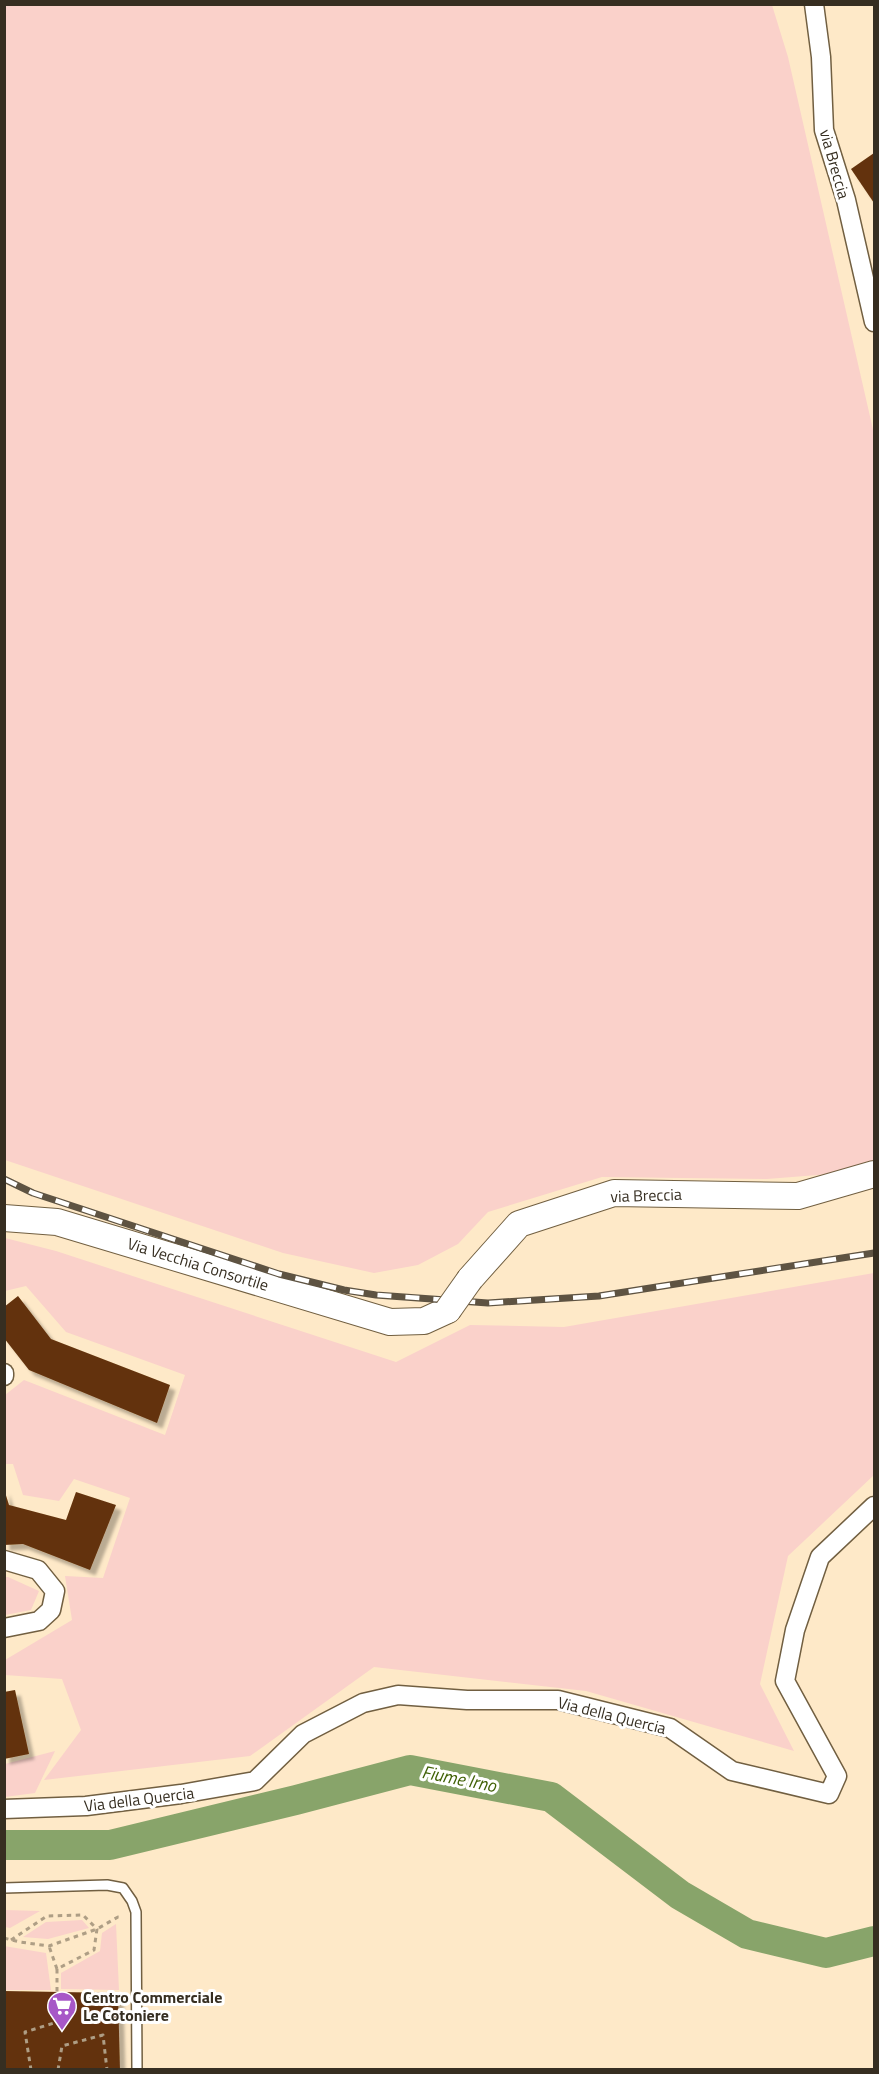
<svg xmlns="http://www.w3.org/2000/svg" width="879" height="2074" viewBox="0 0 879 2074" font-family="'Titillium Web',sans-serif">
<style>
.green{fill:#fad1ca}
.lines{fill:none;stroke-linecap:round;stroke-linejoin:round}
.river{stroke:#88a46a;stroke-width:30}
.building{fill:#63330a;filter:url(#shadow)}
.lane-casing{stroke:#715f41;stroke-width:12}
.street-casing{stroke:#715f41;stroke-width:21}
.secondary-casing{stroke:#715f41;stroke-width:28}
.path{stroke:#ae9e85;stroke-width:3;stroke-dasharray:4.5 4.5;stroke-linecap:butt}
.lane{stroke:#fff;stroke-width:9}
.street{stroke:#fff;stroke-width:18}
.secondary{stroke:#fff;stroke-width:26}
.rail-casing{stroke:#5e5342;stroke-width:7}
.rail{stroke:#fff;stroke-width:4.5;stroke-dasharray:14;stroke-linecap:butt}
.secondary-bridge-casing{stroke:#715f41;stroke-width:28;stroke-linecap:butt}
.secondary-bridge{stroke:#fff;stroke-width:26}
.labels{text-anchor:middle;stroke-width:6;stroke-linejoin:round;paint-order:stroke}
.street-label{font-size:16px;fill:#362e21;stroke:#fff}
.poi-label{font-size:16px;font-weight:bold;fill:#362e21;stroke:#fff;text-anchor:start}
.water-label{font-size:18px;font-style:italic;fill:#406106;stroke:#fff}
</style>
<defs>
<filter id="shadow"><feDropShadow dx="5.5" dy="5.5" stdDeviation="1.5" flood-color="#0004"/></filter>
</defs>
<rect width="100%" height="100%" fill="#fee9c8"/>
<g class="green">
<path d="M 5,5 L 772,5 L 788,57 L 874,434 L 874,1160 L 830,1174 L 767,1179 L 602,1177 L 488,1212 L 458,1244 L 418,1265 L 374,1273 L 283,1253 L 5,1160 Z"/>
<path d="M 5,1238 L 56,1251 L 396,1362 L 470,1325 L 564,1327 L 874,1273 L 874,1475 L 788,1556 L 760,1684 L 794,1751 L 586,1691 L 374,1667 L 250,1756 L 44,1780 L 81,1730 L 62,1679 L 5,1675 L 5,1660 L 72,1620 L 65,1576 L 103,1578 L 130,1498 L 74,1479 L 59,1501 L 23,1495 L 13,1464 L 5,1464 L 5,1395 L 24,1380 L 165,1435 L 185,1375 L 66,1332 L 26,1286 L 5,1291 Z"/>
<path d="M 5,1577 L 8,1577 L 39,1591 L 31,1610 L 5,1615 Z"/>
<path d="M 55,1751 L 35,1793 L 5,1797 L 5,1764 Z"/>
<path d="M 5,1910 L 40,1911 L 10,1928 L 5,1927 Z"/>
<path d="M 82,1920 L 89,1928 L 48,1939 L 23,1937 L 46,1922 Z"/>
<path d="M 116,1924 L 119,1990 L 61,1989 L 61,1973 L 100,1951 L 102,1933 Z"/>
<path d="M 4,1946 L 46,1953 L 51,1990 L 5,1990 Z"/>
</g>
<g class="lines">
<path class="river" d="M 4,1845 L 110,1845 L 296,1800 L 410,1770 L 551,1797 L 680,1895 L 747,1934 L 826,1953 L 874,1941"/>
</g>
<g class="building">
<path d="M 874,153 L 874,203 L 851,169 Z"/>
<path d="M 18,1296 L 51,1339 L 170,1385 L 157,1423 L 29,1370 L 4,1338 L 4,1307 Z"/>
<path d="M 4,1489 L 9,1505 L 66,1520 L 76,1492 L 116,1505 L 90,1570 L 23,1544 L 4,1545 Z"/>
<path d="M 15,1690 L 29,1754 L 4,1759 L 4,1692 Z"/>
<path d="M 4,1991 L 118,1993 L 120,2070 L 4,2070 Z"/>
</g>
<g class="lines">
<g class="lane-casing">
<path id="lane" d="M 4,1888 L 107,1885 L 123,1888 L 132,1901 L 136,1912 L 137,2070"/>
</g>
<g class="street-casing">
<g id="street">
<path d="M 814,4 L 821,57 L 824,130 L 846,200 L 874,322"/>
<path d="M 4,1373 L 4,1376"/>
<path d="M 4,1560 L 38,1570 L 55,1591 L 51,1610 L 39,1621 L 4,1628"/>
<path d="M 4,1809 L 86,1806 L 181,1794 L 255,1781 L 303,1734 L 363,1703 L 398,1695 L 467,1700 L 558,1700 L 670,1728 L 732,1771 L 829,1794 L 837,1776 L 785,1681 L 795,1630 L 820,1557 L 874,1506"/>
</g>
</g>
<g class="secondary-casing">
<g id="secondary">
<path d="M 4,1218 L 57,1222 L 390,1322 L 424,1321 L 448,1310"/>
<path d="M 470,1279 L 519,1224 L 614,1193 L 798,1196 L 874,1174"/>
</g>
</g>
<g class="path">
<path d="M 4,1938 L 20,1942 L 49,1946 L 97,1929 L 118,1917 L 123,1917"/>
<path d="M 11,1940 L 47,1916 L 83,1915 L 97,1929 L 94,1950 L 57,1969 L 49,1946"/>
<path d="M 57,1969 L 57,1992"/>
<path d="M 31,2070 L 25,2032 L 67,2019 L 67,2006"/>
<path d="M 58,2070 L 62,2046 L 103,2035 L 107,2070"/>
</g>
<use href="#lane" class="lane"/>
<use href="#street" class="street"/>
<use href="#secondary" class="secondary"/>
<g class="rail-casing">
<path id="rail" d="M 4,1179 L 33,1193 L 279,1274 L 344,1290 L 376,1295 L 488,1303 L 599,1296 L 874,1253"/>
</g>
<use href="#rail" class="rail"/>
<g class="secondary-bridge-casing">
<path id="secondary-bridge" d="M 448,1310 L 470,1279"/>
</g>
<use href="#secondary-bridge" class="secondary-bridge"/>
</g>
<defs>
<g id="supermarket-pin" transform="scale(1.5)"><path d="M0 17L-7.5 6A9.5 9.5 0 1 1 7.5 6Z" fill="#a757c7" stroke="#fff"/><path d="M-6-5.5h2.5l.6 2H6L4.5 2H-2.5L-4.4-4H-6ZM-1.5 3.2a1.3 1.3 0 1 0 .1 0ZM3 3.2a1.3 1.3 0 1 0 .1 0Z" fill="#fff"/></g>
</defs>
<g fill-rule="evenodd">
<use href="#supermarket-pin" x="62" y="2006"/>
</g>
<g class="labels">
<g class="street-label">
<text transform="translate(835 164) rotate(74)" y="6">via Breccia</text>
<text transform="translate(646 1195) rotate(-2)" y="6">via Breccia</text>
<text transform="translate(198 1264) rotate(17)" y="6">Via Vecchia Consortile</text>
<text transform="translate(612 1715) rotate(14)" y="6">Via della Quercia</text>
<text transform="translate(139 1799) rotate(-7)" y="6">Via della Quercia</text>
</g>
<g class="poi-label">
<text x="83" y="2003">Centro Commerciale<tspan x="83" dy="18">Le Cotoniere</tspan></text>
</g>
<g class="water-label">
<text transform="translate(459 1779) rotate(11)" y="6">Fiume Irno</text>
</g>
</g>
<rect width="879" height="2074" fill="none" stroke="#362e21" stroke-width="12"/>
</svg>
